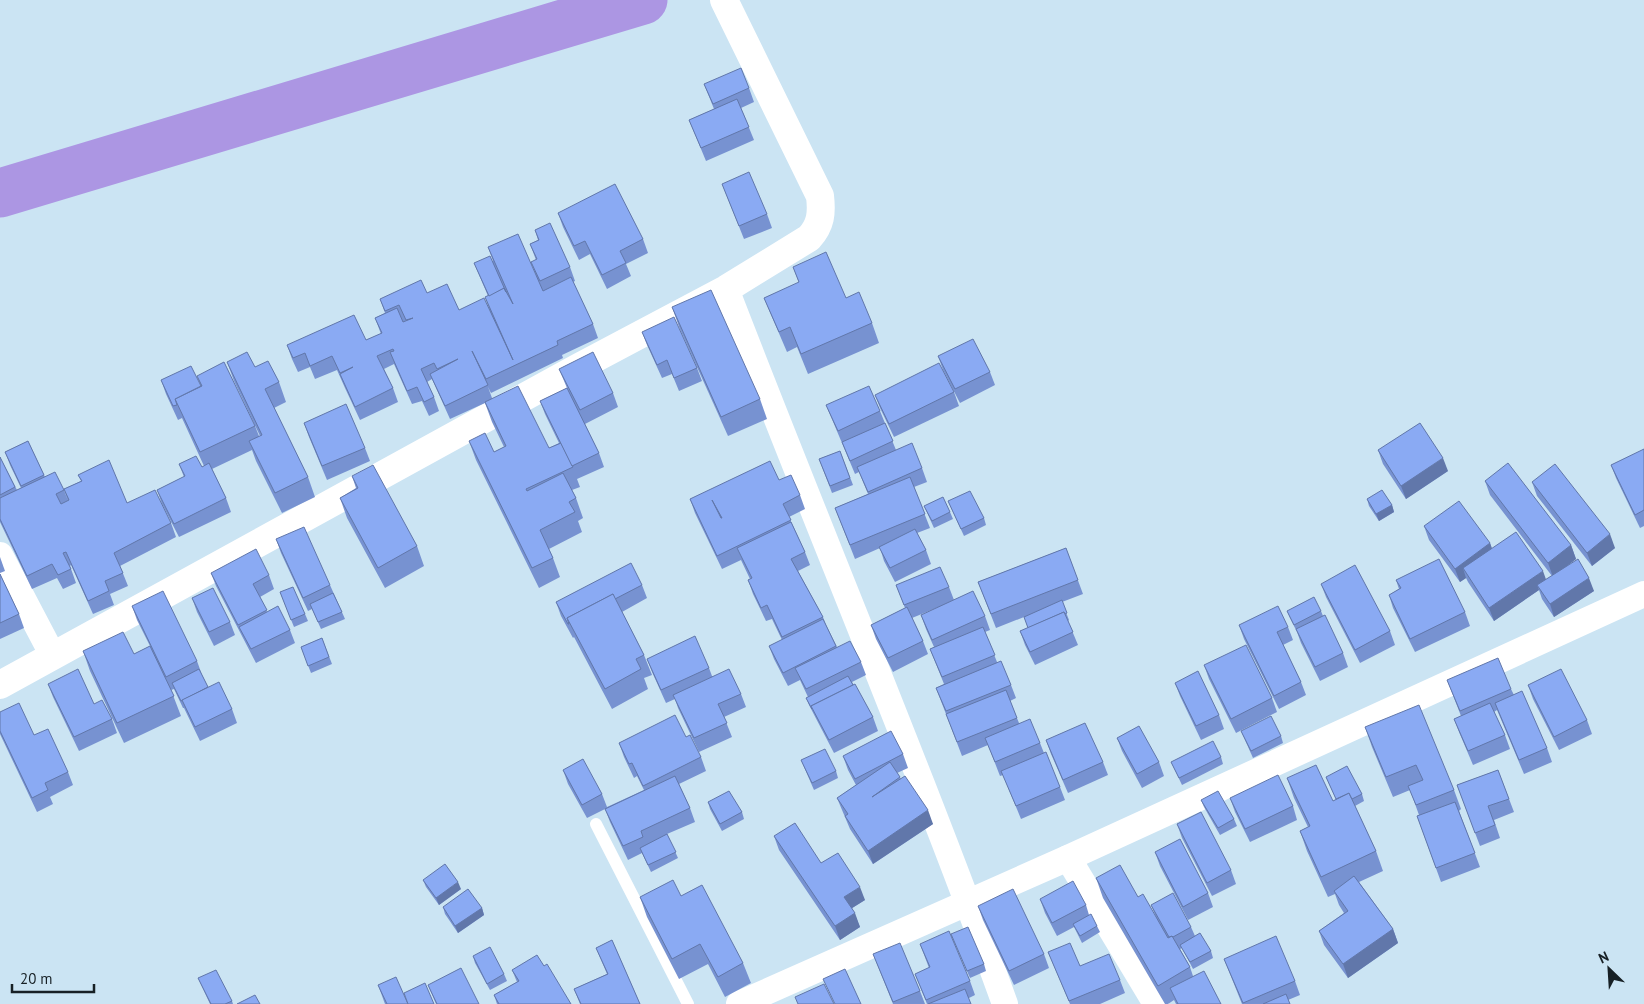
<svg xmlns="http://www.w3.org/2000/svg" width="1644" height="1004" viewBox="0 0 1644 1004" font-family="'PT Sans',sans-serif">
<style>
.lines{fill:none;stroke-linecap:round;stroke-linejoin:round}
.river{stroke:#ac96e3;stroke-width:49}
.lane{stroke:#fff;stroke-width:12}
.street{stroke:#fff;stroke-width:26}
.secondary{stroke:#fff;stroke-width:28}
.wall{fill:#7792d1}
.shaded-wall{fill:#6177aa}
.building{fill:#8aaaf3;stroke:#6177aa;fill-rule:evenodd}
</style>
<rect width="100%" height="100%" fill="#cbe4f3"/>
<g class="lines">
<path class="river" d="M 0,193 L 643,0"/>
<path class="lane" d="M 596,824 L 688,1004"/>
<g class="street">
<path d="M 726,289 C 818,528 918,764 1005,1004"/>
<path d="M 0,555 L 53,656"/>
<path d="M 1068,858 L 1156,1004"/>
<path d="M 739,1004 L 1068,858 L 1644,594"/>
</g>
<path class="secondary" d="M 0,685 L 579,367 L 726,289 L 809,238 C 821,225 822,213 820,196 L 724,0"/>
</g>
<g class="wall">
<path d="M 704,84 L 749,88 L 754,102 L 741,108 L 754,140 L 706,161 L 689,120 L 714,109 Z"/>
<path d="M 722,184 L 767,214 L 772,228 L 744,239 Z"/>
<path d="M 558,213 L 643,239 L 648,253 L 626,264 L 631,276 L 607,289 L 590,254 L 579,260 L 563,227 Z"/>
<path d="M 535,230 L 570,267 L 575,281 L 573,282 L 593,324 L 598,338 L 562,355 L 563,358 L 491,393 L 488,387 L 492,398 L 549,448 L 559,443 L 545,414 L 540,401 L 567,388 L 559,369 L 613,393 L 618,407 L 585,424 L 599,453 L 604,467 L 577,479 L 580,487 L 572,490 L 576,498 L 583,518 L 578,521 L 582,532 L 549,549 L 553,558 L 560,577 L 539,588 L 476,460 L 469,441 L 494,452 L 504,447 L 492,422 L 485,403 L 450,419 L 432,379 L 427,382 L 434,397 L 439,411 L 429,416 L 422,401 L 412,404 L 394,364 L 384,369 L 393,388 L 398,402 L 360,420 L 345,388 L 337,370 L 315,379 L 310,367 L 298,372 L 292,359 L 287,345 L 366,340 L 381,334 L 375,318 L 385,313 L 380,299 L 427,293 L 459,310 L 490,311 L 485,297 L 488,296 L 474,263 L 493,261 L 488,247 L 536,275 L 531,262 L 536,260 L 530,244 L 538,240 Z"/>
<path d="M 793,267 L 846,298 L 872,323 L 879,343 L 808,374 L 797,347 L 787,352 L 772,317 L 764,298 L 799,283 Z"/>
<path d="M 672,307 L 760,399 L 767,419 L 728,436 L 679,327 Z"/>
<path d="M 642,332 L 697,368 L 702,381 L 679,391 L 672,374 L 662,378 L 647,345 Z"/>
<path d="M 938,356 L 990,372 L 995,385 L 960,403 L 943,370 Z"/>
<path d="M 227,362 L 255,367 L 279,382 L 286,402 L 274,408 L 308,477 L 315,497 L 282,513 L 256,461 L 252,450 L 212,469 L 226,498 L 231,512 L 179,537 L 162,504 L 157,490 L 184,477 L 179,464 L 202,467 L 204,466 L 182,418 L 178,420 L 166,394 L 161,380 L 201,386 L 197,376 L 255,426 L 259,436 L 260,436 L 234,381 Z"/>
<path d="M 954,392 L 959,406 L 894,437 L 880,408 L 875,395 Z"/>
<path d="M 826,405 L 880,411 L 896,450 L 922,468 L 927,482 L 914,487 L 930,528 L 917,533 L 926,550 L 931,564 L 895,582 L 884,561 L 880,548 L 855,559 L 835,508 L 868,494 L 859,472 L 855,474 Z"/>
<path d="M 304,423 L 365,448 L 370,461 L 327,480 L 309,437 Z"/>
<path d="M 28,441 L 45,477 L 64,490 L 68,501 L 64,489 L 81,481 L 78,475 L 127,503 L 171,523 L 176,537 L 120,566 L 128,586 L 110,594 L 114,605 L 93,614 L 71,565 L 70,566 L 76,583 L 63,589 L 57,578 L 32,589 L 0,522 L 0,457 L 17,490 L 21,488 L 10,465 L 5,452 Z"/>
<path d="M 1378,450 L 1448,471 L 1406,499 L 1383,464 Z"/>
<path d="M 1644,450 L 1644,526 L 1640,528 L 1616,478 L 1611,465 Z"/>
<path d="M 840,451 L 853,485 L 832,493 L 819,459 Z"/>
<path d="M 352,476 L 417,546 L 424,566 L 385,588 L 347,518 L 340,498 L 356,488 Z"/>
<path d="M 779,480 L 800,495 L 805,509 L 789,517 L 805,552 L 810,565 L 798,571 L 823,617 L 826,625 L 837,647 L 861,662 L 866,675 L 852,682 L 873,717 L 878,731 L 834,753 L 809,705 L 806,698 L 808,697 L 800,680 L 788,686 L 774,659 L 769,646 L 782,640 L 772,619 L 766,621 L 753,594 L 748,580 L 750,579 L 741,560 L 722,569 L 695,513 L 690,499 Z"/>
<path d="M 1485,481 L 1571,545 L 1576,559 L 1568,565 L 1594,591 L 1554,617 L 1542,599 L 1539,590 L 1494,621 L 1468,582 L 1466,578 L 1460,582 L 1429,540 L 1424,526 L 1490,543 L 1492,549 L 1546,580 L 1552,576 L 1490,495 Z"/>
<path d="M 1532,482 L 1615,548 L 1592,566 L 1537,496 Z"/>
<path d="M 1367,499 L 1392,505 L 1394,512 L 1379,521 L 1369,506 Z"/>
<path d="M 948,501 L 984,518 L 986,525 L 964,536 Z"/>
<path d="M 924,506 L 950,512 L 953,519 L 934,528 Z"/>
<path d="M 276,539 L 330,585 L 345,619 L 321,629 L 312,609 L 308,611 L 281,553 Z"/>
<path d="M 1066,548 L 1083,594 L 1062,602 L 1069,620 L 1068,621 L 1078,645 L 1035,665 L 1025,645 L 1020,631 L 1028,628 L 1024,617 L 996,628 L 978,582 Z"/>
<path d="M 0,557 L 5,571 L 0,573 Z"/>
<path d="M 211,573 L 269,575 L 274,589 L 260,597 L 267,612 L 290,630 L 295,643 L 256,663 L 216,586 Z"/>
<path d="M 0,574 L 19,614 L 24,628 L 0,639 Z"/>
<path d="M 1396,580 L 1465,612 L 1470,626 L 1415,652 L 1393,608 L 1389,595 L 1399,589 Z"/>
<path d="M 1321,584 L 1390,631 L 1395,645 L 1360,663 L 1326,597 Z"/>
<path d="M 642,585 L 647,598 L 622,612 L 644,655 L 652,675 L 644,678 L 648,689 L 612,709 L 574,637 L 573,638 L 561,616 L 556,602 Z"/>
<path d="M 896,585 L 949,587 L 954,600 L 985,616 L 990,630 L 985,632 L 997,662 L 1011,685 L 1016,698 L 1010,701 L 1019,723 L 1040,743 L 1044,753 L 1060,787 L 1065,800 L 1021,819 L 1003,775 L 1000,776 L 988,745 L 962,756 L 936,688 L 944,684 L 930,649 L 934,647 L 926,629 L 921,615 L 946,604 L 912,618 L 923,641 L 928,654 L 893,672 L 876,639 L 871,625 L 905,608 Z"/>
<path d="M 280,592 L 305,614 L 308,621 L 294,627 Z"/>
<path d="M 192,598 L 230,622 L 235,635 L 214,646 L 197,612 Z"/>
<path d="M 132,606 L 197,661 L 202,675 L 208,687 L 232,709 L 237,723 L 200,741 L 184,708 L 183,708 L 174,689 L 171,690 L 181,716 L 124,743 L 90,671 L 83,651 L 134,654 L 150,646 L 137,620 Z"/>
<path d="M 1287,611 L 1321,611 L 1323,616 L 1343,653 L 1348,667 L 1320,681 L 1301,643 L 1297,632 L 1290,618 Z"/>
<path d="M 1239,625 L 1288,627 L 1293,640 L 1283,645 L 1301,682 L 1306,695 L 1279,709 L 1244,639 Z"/>
<path d="M 322,638 L 332,664 L 311,673 L 301,647 Z"/>
<path d="M 647,659 L 709,668 L 712,676 L 741,694 L 746,707 L 724,717 L 732,737 L 699,752 L 678,708 L 675,699 L 666,703 L 652,672 Z"/>
<path d="M 1204,665 L 1272,698 L 1277,712 L 1236,733 L 1209,679 Z"/>
<path d="M 1447,680 L 1511,689 L 1514,695 L 1547,748 L 1552,762 L 1524,774 L 1497,710 L 1494,712 L 1505,735 L 1510,749 L 1473,765 L 1459,732 L 1454,719 L 1461,716 Z"/>
<path d="M 1175,683 L 1219,715 L 1224,729 L 1201,740 L 1180,696 Z"/>
<path d="M 48,684 L 94,704 L 112,719 L 117,733 L 79,751 L 53,697 Z"/>
<path d="M 1528,685 L 1587,720 L 1592,734 L 1559,750 L 1533,699 Z"/>
<path d="M 0,712 L 34,735 L 68,772 L 73,785 L 50,797 L 53,804 L 37,812 L 0,734 Z"/>
<path d="M 1365,727 L 1454,790 L 1461,809 L 1459,811 L 1480,867 L 1441,882 L 1417,816 L 1419,815 L 1410,790 L 1393,797 L 1372,747 Z"/>
<path d="M 1241,731 L 1281,736 L 1283,743 L 1253,758 Z"/>
<path d="M 686,737 L 701,757 L 706,771 L 679,784 L 690,808 L 695,822 L 667,834 L 678,858 L 651,872 L 642,853 L 628,860 L 610,822 L 605,809 L 587,818 L 568,784 L 563,770 L 602,794 L 607,807 L 644,790 L 637,776 L 634,778 L 624,757 L 619,743 Z"/>
<path d="M 1117,738 L 1159,762 L 1164,776 L 1142,788 L 1122,751 Z"/>
<path d="M 1046,740 L 1103,762 L 1108,775 L 1068,793 L 1051,754 Z"/>
<path d="M 903,754 L 908,768 L 897,773 L 933,824 L 873,864 L 850,829 L 837,798 L 856,785 L 848,770 L 843,756 Z"/>
<path d="M 1221,757 L 1223,764 L 1182,785 L 1171,762 Z"/>
<path d="M 801,760 L 836,771 L 838,778 L 814,790 Z"/>
<path d="M 1498,770 L 1514,812 L 1494,820 L 1500,838 L 1480,846 L 1457,785 Z"/>
<path d="M 1326,777 L 1362,794 L 1364,801 L 1355,806 L 1376,851 L 1383,871 L 1359,882 L 1393,929 L 1398,943 L 1348,978 L 1324,945 L 1319,931 L 1344,913 L 1339,905 L 1335,894 L 1328,897 L 1307,851 L 1300,831 L 1308,827 L 1294,798 L 1287,778 L 1333,801 L 1336,799 Z"/>
<path d="M 1230,798 L 1293,806 L 1297,820 L 1250,842 L 1235,812 Z"/>
<path d="M 1201,800 L 1234,819 L 1237,826 L 1220,835 L 1204,807 Z"/>
<path d="M 708,802 L 742,812 L 744,819 L 722,831 L 710,809 Z"/>
<path d="M 1177,824 L 1231,870 L 1236,884 L 1212,896 L 1182,838 Z"/>
<path d="M 774,836 L 821,863 L 865,900 L 852,908 L 860,927 L 840,940 L 779,850 Z"/>
<path d="M 1155,852 L 1208,893 L 1213,907 L 1188,920 L 1160,866 Z"/>
<path d="M 1096,878 L 1138,897 L 1156,917 L 1151,905 L 1191,927 L 1195,936 L 1211,951 L 1213,958 L 1193,969 L 1182,948 L 1180,949 L 1190,967 L 1193,976 L 1221,1004 L 1176,1004 L 1174,1000 L 1168,1004 L 1165,1004 L 1103,898 Z"/>
<path d="M 423,880 L 461,889 L 439,905 L 426,887 Z"/>
<path d="M 640,897 L 743,963 L 751,983 L 725,997 L 708,964 L 679,979 L 647,917 Z"/>
<path d="M 1040,899 L 1086,905 L 1089,915 L 1097,926 L 1100,932 L 1082,943 L 1074,927 L 1057,936 L 1045,913 Z"/>
<path d="M 978,906 L 1044,954 L 1049,968 L 1014,985 L 983,920 Z"/>
<path d="M 443,907 L 482,908 L 484,915 L 458,933 L 445,914 Z"/>
<path d="M 951,934 L 984,964 L 986,971 L 970,978 Z"/>
<path d="M 612,940 L 640,1004 L 580,1004 L 574,989 L 607,974 L 596,948 Z"/>
<path d="M 920,944 L 970,981 L 975,995 L 969,998 L 927,1004 L 915,974 L 929,968 Z"/>
<path d="M 1048,952 L 1080,966 L 1120,980 L 1125,993 L 1100,1004 L 1070,1004 Z"/>
<path d="M 873,954 L 920,991 L 925,1004 L 893,1004 Z"/>
<path d="M 473,956 L 504,974 L 507,981 L 490,990 L 475,963 Z"/>
<path d="M 1224,959 L 1295,981 L 1300,995 L 1288,1000 L 1290,1004 L 1242,1004 Z"/>
<path d="M 544,966 L 571,1004 L 497,1004 L 494,995 L 517,982 L 512,970 Z"/>
<path d="M 198,978 L 232,1001 L 233,1004 L 210,1004 Z"/>
<path d="M 378,985 L 408,1004 L 385,1004 Z"/>
<path d="M 428,985 L 479,1004 L 436,1004 Z"/>
</g>
<g class="shaded-wall">
<path d="M 1443,458 L 1448,471 L 1406,499 L 1401,486 Z"/>
<path d="M 1392,505 L 1394,512 L 1379,521 L 1376,514 Z"/>
<path d="M 1610,534 L 1615,548 L 1592,566 L 1587,553 Z"/>
<path d="M 1490,543 L 1495,557 L 1463,568 L 1466,578 L 1460,582 L 1455,569 Z"/>
<path d="M 1571,545 L 1576,559 L 1553,577 L 1548,563 Z"/>
<path d="M 1543,571 L 1548,585 L 1537,585 L 1539,590 L 1494,621 L 1489,608 Z"/>
<path d="M 1589,578 L 1594,591 L 1554,617 L 1550,604 Z"/>
<path d="M 928,810 L 933,824 L 873,864 L 868,851 Z"/>
<path d="M 458,882 L 461,889 L 439,905 L 436,898 Z"/>
<path d="M 860,887 L 865,900 L 849,910 L 844,897 Z"/>
<path d="M 482,908 L 484,915 L 458,933 L 455,926 Z"/>
<path d="M 855,913 L 860,927 L 840,940 L 835,926 Z"/>
<path d="M 1393,929 L 1398,943 L 1348,978 L 1343,964 Z"/>
</g>
<g class="building">
<path d="M 741,68 L 749,88 L 713,104 L 704,84 Z"/>
<path d="M 737,99 L 749,127 L 701,148 L 689,120 Z"/>
<path d="M 749,172 L 767,214 L 739,226 L 722,184 Z"/>
<path d="M 615,184 L 643,239 L 620,251 L 626,263 L 602,275 L 585,241 L 574,246 L 558,213 Z"/>
<path d="M 550,223 L 570,267 L 540,281 L 531,262 L 537,259 L 530,244 L 539,240 L 535,230 Z"/>
<path d="M 518,234 L 543,291 L 571,277 L 593,324 L 557,341 L 558,345 L 486,379 L 472,351 L 488,385 L 445,406 L 430,374 L 458,359 L 437,369 L 434,363 L 421,369 L 434,397 L 424,402 L 417,387 L 407,391 L 390,352 L 394,351 L 393,349 L 377,356 L 393,388 L 355,407 L 340,374 L 353,367 L 340,373 L 332,356 L 310,366 L 305,353 L 293,358 L 287,345 L 354,315 L 366,340 L 382,333 L 375,318 L 397,308 L 403,322 L 413,318 L 406,320 L 399,305 L 385,311 L 380,299 L 421,280 L 427,293 L 447,284 L 459,310 L 484,298 L 513,360 L 485,297 L 504,288 L 513,304 L 488,247 Z"/>
<path d="M 826,252 L 846,298 L 859,292 L 872,323 L 801,354 L 790,327 L 779,332 L 764,298 L 799,282 L 793,267 Z"/>
<path d="M 490,256 L 506,292 L 504,288 L 489,296 L 474,263 Z"/>
<path d="M 711,290 L 760,399 L 721,417 L 672,307 Z"/>
<path d="M 674,317 L 697,368 L 674,378 L 667,360 L 657,365 L 642,332 Z"/>
<path d="M 973,339 L 990,372 L 955,389 L 938,356 Z"/>
<path d="M 247,352 L 255,367 L 268,361 L 279,382 L 265,389 L 308,477 L 275,493 L 249,441 L 262,435 L 227,362 Z"/>
<path d="M 593,352 L 613,393 L 580,410 L 559,369 Z"/>
<path d="M 224,362 L 255,426 L 200,452 L 175,399 L 202,386 L 197,376 Z"/>
<path d="M 939,363 L 954,392 L 889,424 L 875,395 Z"/>
<path d="M 191,366 L 201,386 L 175,399 L 177,405 L 173,406 L 161,380 Z"/>
<path d="M 518,386 L 549,448 L 561,443 L 573,467 L 526,489 L 527,491 L 563,473 L 576,498 L 569,502 L 575,512 L 540,530 L 553,558 L 532,568 L 469,441 L 485,433 L 494,452 L 506,446 L 485,402 Z"/>
<path d="M 869,386 L 880,411 L 838,431 L 826,405 Z"/>
<path d="M 567,388 L 599,453 L 572,466 L 540,401 Z"/>
<path d="M 346,404 L 365,448 L 322,466 L 304,423 Z"/>
<path d="M 885,423 L 893,441 L 850,461 L 842,442 Z"/>
<path d="M 1420,423 L 1443,458 L 1401,486 L 1378,450 Z"/>
<path d="M 28,441 L 44,475 L 21,486 L 5,452 Z"/>
<path d="M 912,443 L 922,468 L 868,492 L 857,467 Z"/>
<path d="M 1644,450 L 1644,510 L 1635,515 L 1611,465 L 1644,449 Z"/>
<path d="M 840,451 L 850,478 L 830,486 L 819,459 Z"/>
<path d="M 196,456 L 202,467 L 209,463 L 226,498 L 174,524 L 157,490 L 185,476 L 179,464 Z"/>
<path d="M 0,457 L 15,487 L 0,495 Z"/>
<path d="M 109,460 L 127,503 L 155,490 L 171,523 L 114,553 L 123,573 L 105,581 L 109,591 L 88,601 L 66,552 L 63,553 L 71,569 L 58,575 L 52,564 L 27,576 L 0,519 L 0,498 L 55,472 L 64,490 L 56,494 L 61,504 L 69,500 L 64,489 L 82,481 L 78,475 Z"/>
<path d="M 770,461 L 779,480 L 791,475 L 800,495 L 783,504 L 791,520 L 717,556 L 690,499 ZM 712,500 L 722,518 L 721,518 Z"/>
<path d="M 1508,463 L 1571,545 L 1548,563 L 1485,481 Z"/>
<path d="M 1555,464 L 1610,534 L 1587,553 L 1532,482 Z"/>
<path d="M 373,465 L 417,546 L 378,568 L 340,498 L 358,488 L 352,476 Z"/>
<path d="M 910,477 L 925,514 L 850,545 L 835,508 Z"/>
<path d="M 1382,490 L 1392,505 L 1376,514 L 1367,499 Z"/>
<path d="M 970,491 L 984,518 L 961,529 L 948,501 Z"/>
<path d="M 943,497 L 950,512 L 932,521 L 924,506 Z"/>
<path d="M 1459,501 L 1490,543 L 1455,569 L 1424,526 Z"/>
<path d="M 791,522 L 805,552 L 791,559 L 823,617 L 782,637 L 767,605 L 761,608 L 748,580 L 752,578 L 737,548 Z"/>
<path d="M 304,527 L 330,585 L 303,598 L 276,539 Z"/>
<path d="M 915,529 L 926,550 L 890,568 L 879,547 Z"/>
<path d="M 1516,532 L 1543,571 L 1489,608 L 1463,568 Z"/>
<path d="M 1066,548 L 1078,580 L 991,614 L 978,582 Z"/>
<path d="M 256,549 L 269,575 L 253,584 L 267,610 L 238,625 L 211,573 Z"/>
<path d="M 1439,559 L 1465,612 L 1410,639 L 1389,595 L 1401,588 L 1396,580 Z"/>
<path d="M 1578,559 L 1589,578 L 1550,604 L 1537,585 Z"/>
<path d="M 631,563 L 642,585 L 615,599 L 613,594 L 567,618 L 569,624 L 568,624 L 556,602 Z"/>
<path d="M 1355,565 L 1390,631 L 1355,650 L 1321,584 Z"/>
<path d="M 940,567 L 949,587 L 904,605 L 896,585 Z"/>
<path d="M 0,574 L 19,614 L 0,623 Z"/>
<path d="M 293,587 L 305,614 L 291,620 L 280,592 Z"/>
<path d="M 213,588 L 230,622 L 209,632 L 192,598 Z"/>
<path d="M 163,591 L 197,661 L 166,677 L 132,606 Z"/>
<path d="M 973,591 L 985,616 L 932,640 L 921,615 Z"/>
<path d="M 333,593 L 342,612 L 318,622 L 310,604 Z"/>
<path d="M 613,594 L 644,655 L 636,659 L 641,669 L 605,689 L 567,618 Z"/>
<path d="M 1314,597 L 1321,611 L 1294,625 L 1287,611 Z"/>
<path d="M 1062,600 L 1067,613 L 1065,614 L 1064,612 L 1028,628 L 1024,617 Z"/>
<path d="M 278,606 L 290,630 L 251,649 L 239,627 Z"/>
<path d="M 1278,606 L 1288,627 L 1277,632 L 1301,682 L 1274,696 L 1239,625 Z"/>
<path d="M 907,607 L 923,641 L 888,658 L 871,625 Z"/>
<path d="M 1064,612 L 1073,632 L 1030,652 L 1020,631 Z"/>
<path d="M 1325,615 L 1343,653 L 1315,667 L 1296,629 Z"/>
<path d="M 823,619 L 836,646 L 783,673 L 769,646 Z"/>
<path d="M 983,627 L 995,655 L 942,677 L 930,649 Z"/>
<path d="M 123,632 L 134,654 L 150,646 L 174,696 L 117,723 L 83,651 Z"/>
<path d="M 695,636 L 709,668 L 661,690 L 647,659 Z"/>
<path d="M 322,638 L 329,657 L 308,666 L 301,647 Z"/>
<path d="M 850,641 L 861,662 L 806,689 L 795,668 Z"/>
<path d="M 1246,645 L 1272,698 L 1231,719 L 1204,665 Z"/>
<path d="M 1498,658 L 1511,689 L 1460,711 L 1447,680 Z"/>
<path d="M 1001,661 L 1011,685 L 946,711 L 936,688 Z"/>
<path d="M 78,669 L 94,704 L 102,700 L 112,719 L 74,737 L 48,684 Z"/>
<path d="M 199,669 L 208,687 L 181,701 L 172,683 Z"/>
<path d="M 729,669 L 741,694 L 718,704 L 727,723 L 694,738 L 673,695 Z"/>
<path d="M 1561,669 L 1587,720 L 1554,737 L 1528,685 Z"/>
<path d="M 1198,671 L 1219,715 L 1196,726 L 1175,683 Z"/>
<path d="M 848,676 L 853,685 L 811,706 L 812,709 L 806,698 Z"/>
<path d="M 219,682 L 232,709 L 195,727 L 182,700 Z"/>
<path d="M 855,684 L 873,717 L 829,740 L 811,706 Z"/>
<path d="M 1006,690 L 1017,718 L 957,742 L 946,714 Z"/>
<path d="M 1522,691 L 1547,748 L 1519,760 L 1495,703 Z"/>
<path d="M 19,703 L 34,735 L 48,729 L 68,772 L 45,783 L 48,790 L 32,798 L 0,731 L 0,712 Z"/>
<path d="M 1490,703 L 1505,735 L 1468,751 L 1454,719 Z"/>
<path d="M 1419,705 L 1454,790 L 1416,805 L 1408,786 L 1423,780 L 1416,765 L 1386,777 L 1365,727 Z"/>
<path d="M 675,715 L 686,737 L 690,735 L 701,757 L 643,786 L 632,763 L 629,764 L 619,743 Z"/>
<path d="M 1271,716 L 1281,736 L 1251,751 L 1241,731 Z"/>
<path d="M 1030,719 L 1040,743 L 995,762 L 985,738 Z"/>
<path d="M 1085,723 L 1103,762 L 1063,780 L 1046,740 Z"/>
<path d="M 1139,726 L 1159,762 L 1137,774 L 1117,738 Z"/>
<path d="M 891,731 L 903,754 L 855,779 L 843,756 Z"/>
<path d="M 1213,741 L 1221,757 L 1179,778 L 1171,762 Z"/>
<path d="M 825,749 L 836,771 L 812,783 L 801,760 Z"/>
<path d="M 1046,752 L 1060,787 L 1016,806 L 1001,771 Z"/>
<path d="M 583,759 L 602,794 L 582,805 L 563,770 Z"/>
<path d="M 890,762 L 900,777 L 872,797 L 905,776 L 928,810 L 868,851 L 845,816 L 848,814 L 837,798 Z"/>
<path d="M 1316,765 L 1333,801 L 1349,793 L 1376,851 L 1321,877 L 1300,831 L 1310,826 L 1287,778 Z"/>
<path d="M 1347,766 L 1362,794 L 1352,799 L 1349,793 L 1336,799 L 1326,777 Z"/>
<path d="M 1498,770 L 1509,799 L 1488,806 L 1495,825 L 1475,833 L 1457,785 Z"/>
<path d="M 1278,775 L 1293,806 L 1245,829 L 1230,798 Z"/>
<path d="M 675,776 L 690,808 L 641,831 L 643,837 L 623,846 L 605,809 Z"/>
<path d="M 729,791 L 742,812 L 720,824 L 708,802 Z"/>
<path d="M 1218,791 L 1234,819 L 1218,828 L 1201,800 Z"/>
<path d="M 1455,802 L 1475,853 L 1436,868 L 1417,816 Z"/>
<path d="M 1201,812 L 1231,870 L 1207,883 L 1177,824 Z"/>
<path d="M 795,823 L 821,863 L 838,853 L 860,887 L 844,897 L 855,913 L 835,926 L 774,836 Z"/>
<path d="M 667,834 L 676,852 L 648,865 L 640,848 Z"/>
<path d="M 1180,839 L 1208,893 L 1183,907 L 1155,852 Z"/>
<path d="M 445,864 L 458,882 L 436,898 L 423,880 Z"/>
<path d="M 1120,865 L 1138,897 L 1143,894 L 1168,938 L 1172,936 L 1190,967 L 1158,986 L 1096,878 Z"/>
<path d="M 1354,876 L 1393,929 L 1343,964 L 1319,931 L 1348,911 L 1334,891 Z"/>
<path d="M 673,880 L 681,896 L 702,885 L 743,963 L 718,977 L 700,944 L 672,959 L 640,897 Z"/>
<path d="M 1073,881 L 1086,905 L 1052,923 L 1040,899 Z"/>
<path d="M 468,889 L 482,908 L 455,926 L 443,907 Z"/>
<path d="M 1013,889 L 1044,954 L 1009,971 L 978,906 Z"/>
<path d="M 1173,893 L 1191,927 L 1173,937 L 1172,936 L 1169,937 L 1151,905 Z"/>
<path d="M 1091,914 L 1097,926 L 1080,936 L 1073,924 Z"/>
<path d="M 968,927 L 984,964 L 967,971 L 951,934 Z"/>
<path d="M 949,931 L 970,981 L 926,1000 L 915,974 L 930,967 L 920,944 Z"/>
<path d="M 1200,933 L 1211,951 L 1190,962 L 1180,945 Z"/>
<path d="M 1276,936 L 1295,981 L 1243,1003 L 1224,959 Z"/>
<path d="M 612,940 L 640,1004 L 581,1004 L 574,989 L 608,974 L 596,948 Z"/>
<path d="M 900,943 L 920,991 L 893,1002 L 873,954 Z"/>
<path d="M 1070,943 L 1080,966 L 1109,954 L 1120,980 L 1069,1001 L 1048,952 Z"/>
<path d="M 490,947 L 504,974 L 487,984 L 473,956 Z"/>
<path d="M 537,955 L 544,966 L 547,964 L 571,1004 L 499,1004 L 494,995 L 519,981 L 512,970 Z"/>
<path d="M 461,968 L 479,1004 L 437,1004 L 428,985 Z"/>
<path d="M 845,969 L 861,1004 L 835,1004 L 823,979 Z"/>
<path d="M 216,970 L 232,1001 L 225,1004 L 211,1004 L 198,978 Z"/>
<path d="M 1204,971 L 1221,1004 L 1178,1004 L 1170,988 Z"/>
<path d="M 396,977 L 408,1004 L 387,1004 L 378,985 Z"/>
<path d="M 425,983 L 434,1004 L 408,1004 L 404,993 Z"/>
<path d="M 824,984 L 834,1004 L 798,1004 L 795,997 Z"/>
<path d="M 965,989 L 971,1004 L 928,1004 Z"/>
<path d="M 1286,994 L 1290,1004 L 1263,1004 Z"/>
<path d="M 255,995 L 260,1004 L 237,1004 Z"/>
</g>
<g transform="translate(1609 969) rotate(335)" stroke="#cbe4f3" stroke-width="4" paint-order="stroke">
<path d="M0-4L9 19L0 12L-9 19Z" fill="#172025"/>
<text y="-8" font-size="14" font-weight="bold" text-anchor="middle" fill="#172025">N</text>
</g>
<path d="M12 984v8h82v-8" fill="none" stroke="#172025" stroke-width="2.5"/>
<text x="20" y="984" font-size="15" fill="#172025" stroke="#cbe4f3" stroke-width="4" paint-order="stroke">20 m</text>
</svg>
